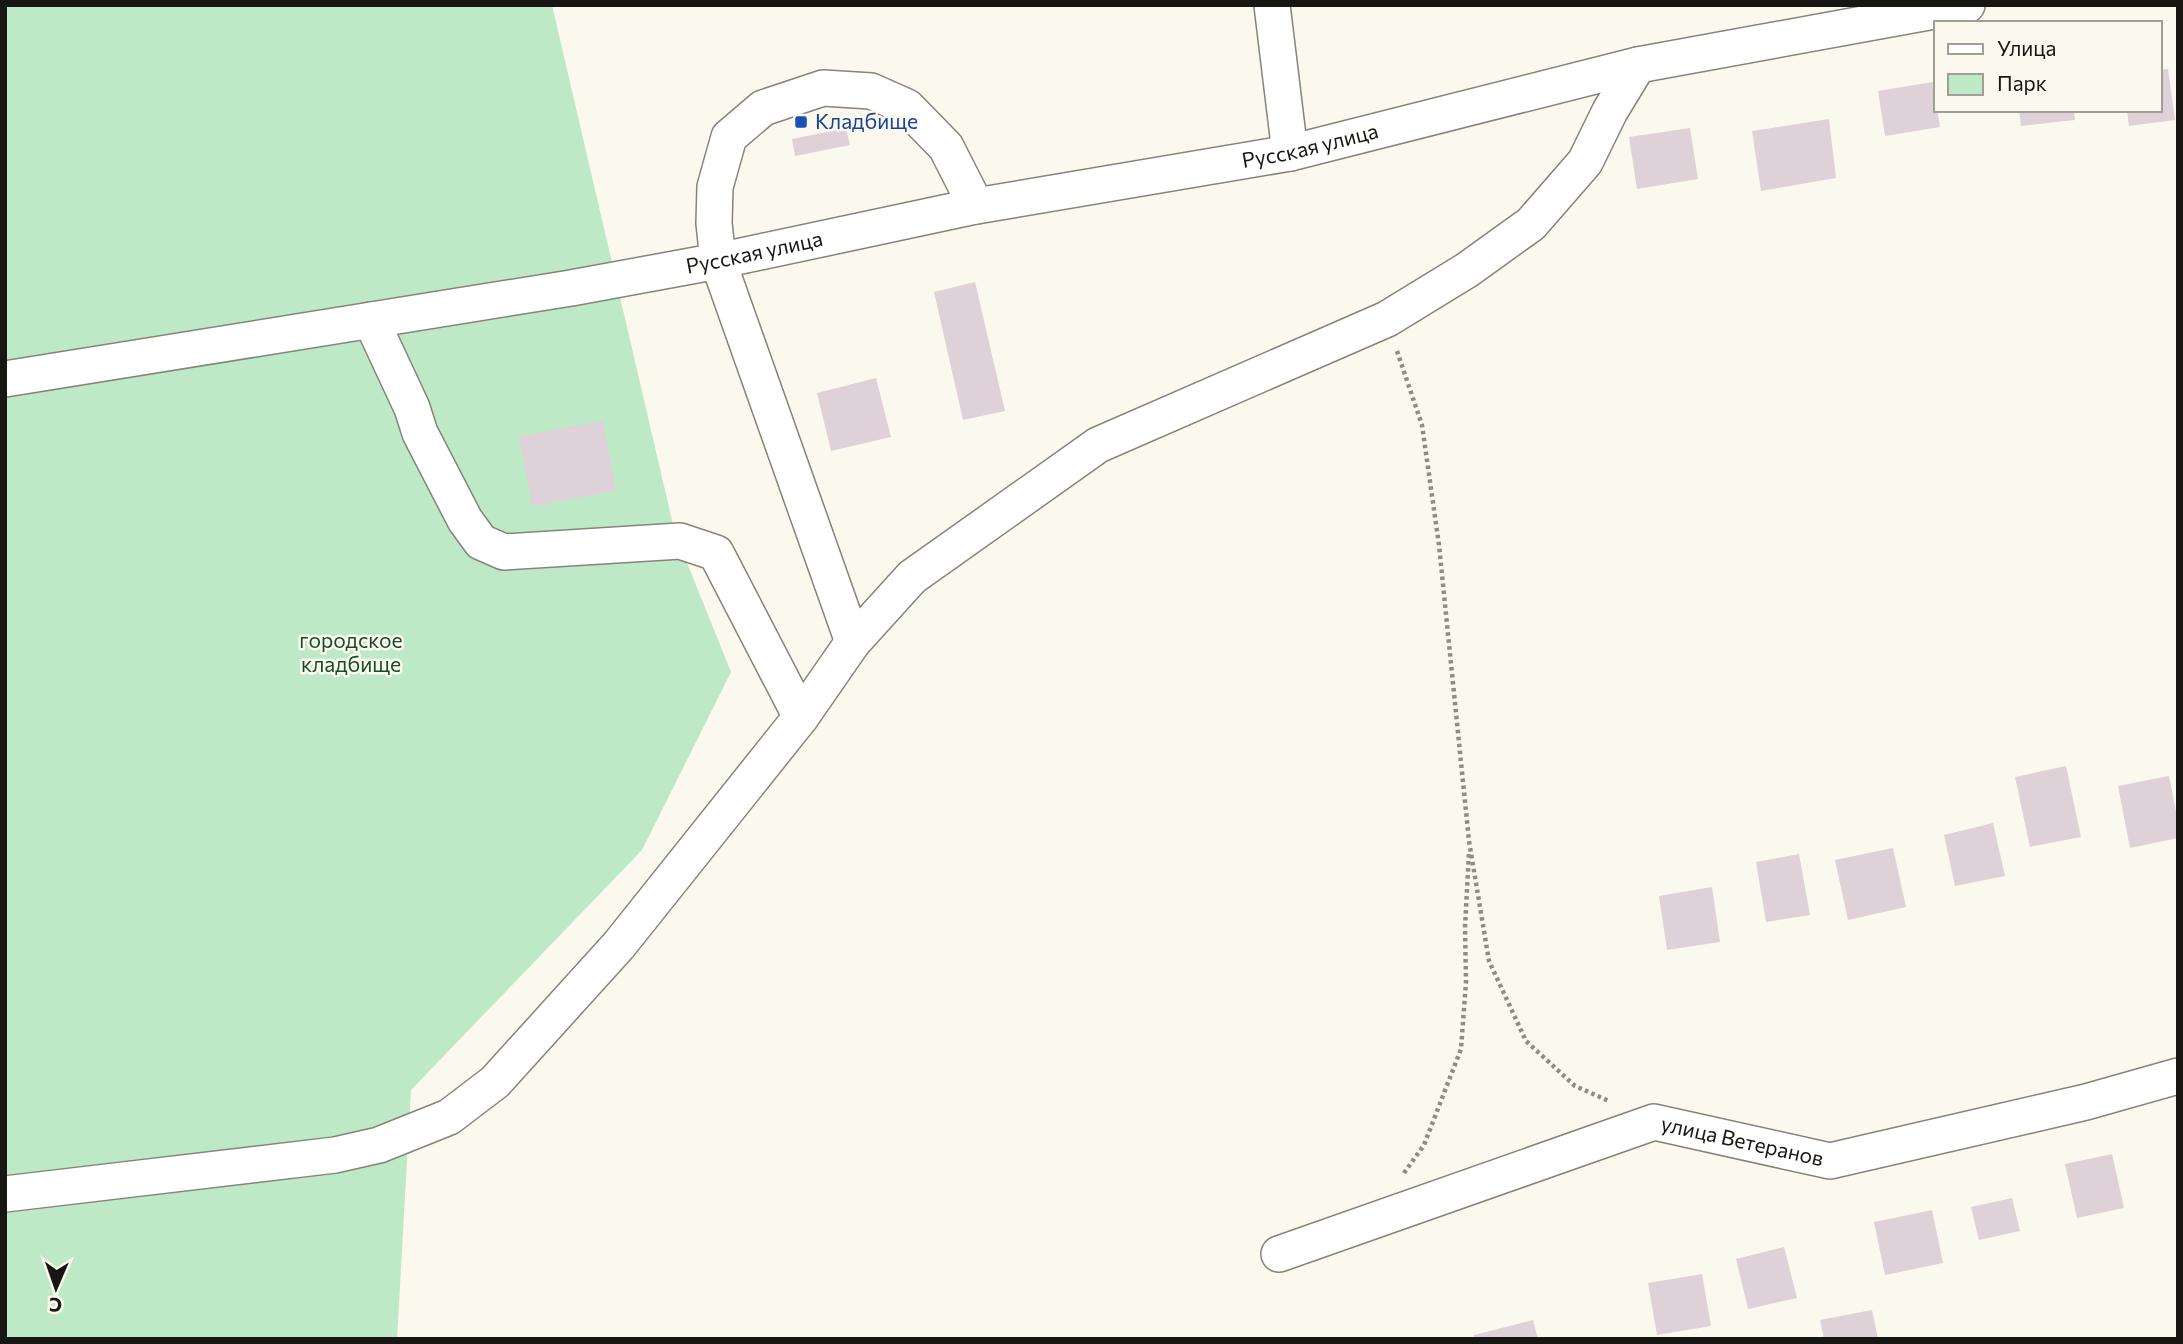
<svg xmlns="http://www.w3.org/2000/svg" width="2183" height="1344" viewBox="0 0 2183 1344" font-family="Commissioner,sans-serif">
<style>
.green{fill:#bee9c6}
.building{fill:#ded1d7}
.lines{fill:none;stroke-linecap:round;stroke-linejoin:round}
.minor-casing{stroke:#868479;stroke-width:38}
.path{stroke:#8e8d84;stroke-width:4.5;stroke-dasharray:3.5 3.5;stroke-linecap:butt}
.minor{stroke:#fff;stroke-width:35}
.transit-dot{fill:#1a4fb4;stroke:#fbf9ed;stroke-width:2.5}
.labels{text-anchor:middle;stroke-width:5;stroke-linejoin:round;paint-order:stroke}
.transit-label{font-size:21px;fill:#164399;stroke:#fbf9ed;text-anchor:start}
.street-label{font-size:21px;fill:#171612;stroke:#fbf9ed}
.park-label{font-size:21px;fill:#154d26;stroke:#fbf9ed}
</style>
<rect width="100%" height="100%" fill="#fbf9ed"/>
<path class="green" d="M 5,5 L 552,5 L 675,533 L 731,672 L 642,850 L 411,1090 L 397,1339 L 5,1339 Z"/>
<g class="building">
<path d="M 2168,69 L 2175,120 L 2129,126 L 2127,110 L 2160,110 L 2160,70 Z"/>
<path d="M 1933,82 L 1940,127 L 1885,136 L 1878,91 Z"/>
<path d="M 2019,110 L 2074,110 L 2075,120 L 2021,126 Z"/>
<path d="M 1829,119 L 1836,178 L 1761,191 L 1752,131 Z"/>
<path d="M 846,128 L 850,145 L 795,156 L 792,139 Z"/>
<path d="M 1690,128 L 1698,179 L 1637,189 L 1629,137 Z"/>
<path d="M 975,282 L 1005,411 L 963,420 L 934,292 Z"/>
<path d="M 876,378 L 891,437 L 831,451 L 817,393 Z"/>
<path d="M 603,421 L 616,491 L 532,506 L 519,436 Z"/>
<path d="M 2066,766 L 2081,837 L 2030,847 L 2015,777 Z"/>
<path d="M 2169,776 L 2178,821 L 2178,838 L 2130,848 L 2118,786 Z"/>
<path d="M 1993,823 L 2005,876 L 1955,886 L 1944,835 Z"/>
<path d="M 1893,848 L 1906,907 L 1848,920 L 1835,860 Z"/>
<path d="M 1799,854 L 1810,915 L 1766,922 L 1756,862 Z"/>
<path d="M 1712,887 L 1720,942 L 1667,950 L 1659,896 Z"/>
<path d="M 2112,1154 L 2124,1208 L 2077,1218 L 2065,1164 Z"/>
<path d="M 2012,1198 L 2020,1231 L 1979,1240 L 1971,1207 Z"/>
<path d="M 1932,1210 L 1943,1263 L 1885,1275 L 1874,1222 Z"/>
<path d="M 1784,1247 L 1797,1298 L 1748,1309 L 1736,1259 Z"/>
<path d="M 1702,1274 L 1711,1326 L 1657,1335 L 1648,1283 Z"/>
<path d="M 1872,1310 L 1878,1339 L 1824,1339 L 1820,1320 Z"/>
<path d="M 1533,1320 L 1538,1339 L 1474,1339 L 1474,1335 Z"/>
</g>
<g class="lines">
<g class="minor-casing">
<g id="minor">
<path d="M 1272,5 L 1290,153"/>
<path d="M 371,320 L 412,408 L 420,433 L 465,520 L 481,542 L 504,552 L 680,541 L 716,553 L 801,717"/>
<path id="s1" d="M 5,379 L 571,288 L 718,261 L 976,206 L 1290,153 L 1638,65 L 1967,5"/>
<path d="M 853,642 L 718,261 L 714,223 L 715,187 L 729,137 L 763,108 L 823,88 L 871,91 L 907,107 L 946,147 L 976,206"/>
<path d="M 5,1194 L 335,1155 L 379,1145 L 449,1117 L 495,1082 L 619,945 L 801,717 L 853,642 L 912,577 L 1098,445 L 1387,319 L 1467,270 L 1531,224 L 1585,162 L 1610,111 L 1638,65"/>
<path id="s2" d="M 1279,1254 L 1654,1122 L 1830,1161 L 2086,1102 L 2178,1076"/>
</g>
</g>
<g class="path">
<path d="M 1397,351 L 1422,425 L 1439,545 L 1469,841 L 1489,961 L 1526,1041 L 1575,1086 L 1609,1101"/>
<path d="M 1404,1173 L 1424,1145 L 1461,1049 L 1466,982 L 1465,927 L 1469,852"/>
</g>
<use href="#minor" class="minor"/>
</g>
<rect class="transit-dot" x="794" y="115" width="14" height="14" rx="3.5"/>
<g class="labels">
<g class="transit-label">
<text x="815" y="129">Кладбище</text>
</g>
<g class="street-label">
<text dy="7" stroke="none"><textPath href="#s1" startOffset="1326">Русская улица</textPath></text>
<text dy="7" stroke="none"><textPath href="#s1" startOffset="760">Русская улица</textPath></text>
<text dy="7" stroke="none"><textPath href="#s2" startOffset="488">улица Ветеранов</textPath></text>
</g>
<g class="park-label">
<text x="351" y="648">городское<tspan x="351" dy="24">кладбище</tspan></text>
</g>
</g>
<rect width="2183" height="1344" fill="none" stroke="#171612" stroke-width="14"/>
<rect x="1934" y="21" width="228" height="91" fill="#fbf9ed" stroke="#a09e95" stroke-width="2"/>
<rect x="1948" y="44" width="35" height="10" fill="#ffffff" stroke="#a09e95" stroke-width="2"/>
<text x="1997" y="56" font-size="21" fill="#171612">Улица</text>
<rect x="1948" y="74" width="35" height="21" fill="#bee9c6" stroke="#a09e95" stroke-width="2"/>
<text x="1997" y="91" font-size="21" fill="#171612">Парк</text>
<g transform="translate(56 1288) rotate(182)" stroke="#fbf9ed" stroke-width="5" paint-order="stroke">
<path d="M0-5L12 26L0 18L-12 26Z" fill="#171612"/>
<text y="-10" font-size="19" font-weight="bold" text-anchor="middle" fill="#171612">С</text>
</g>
</svg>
